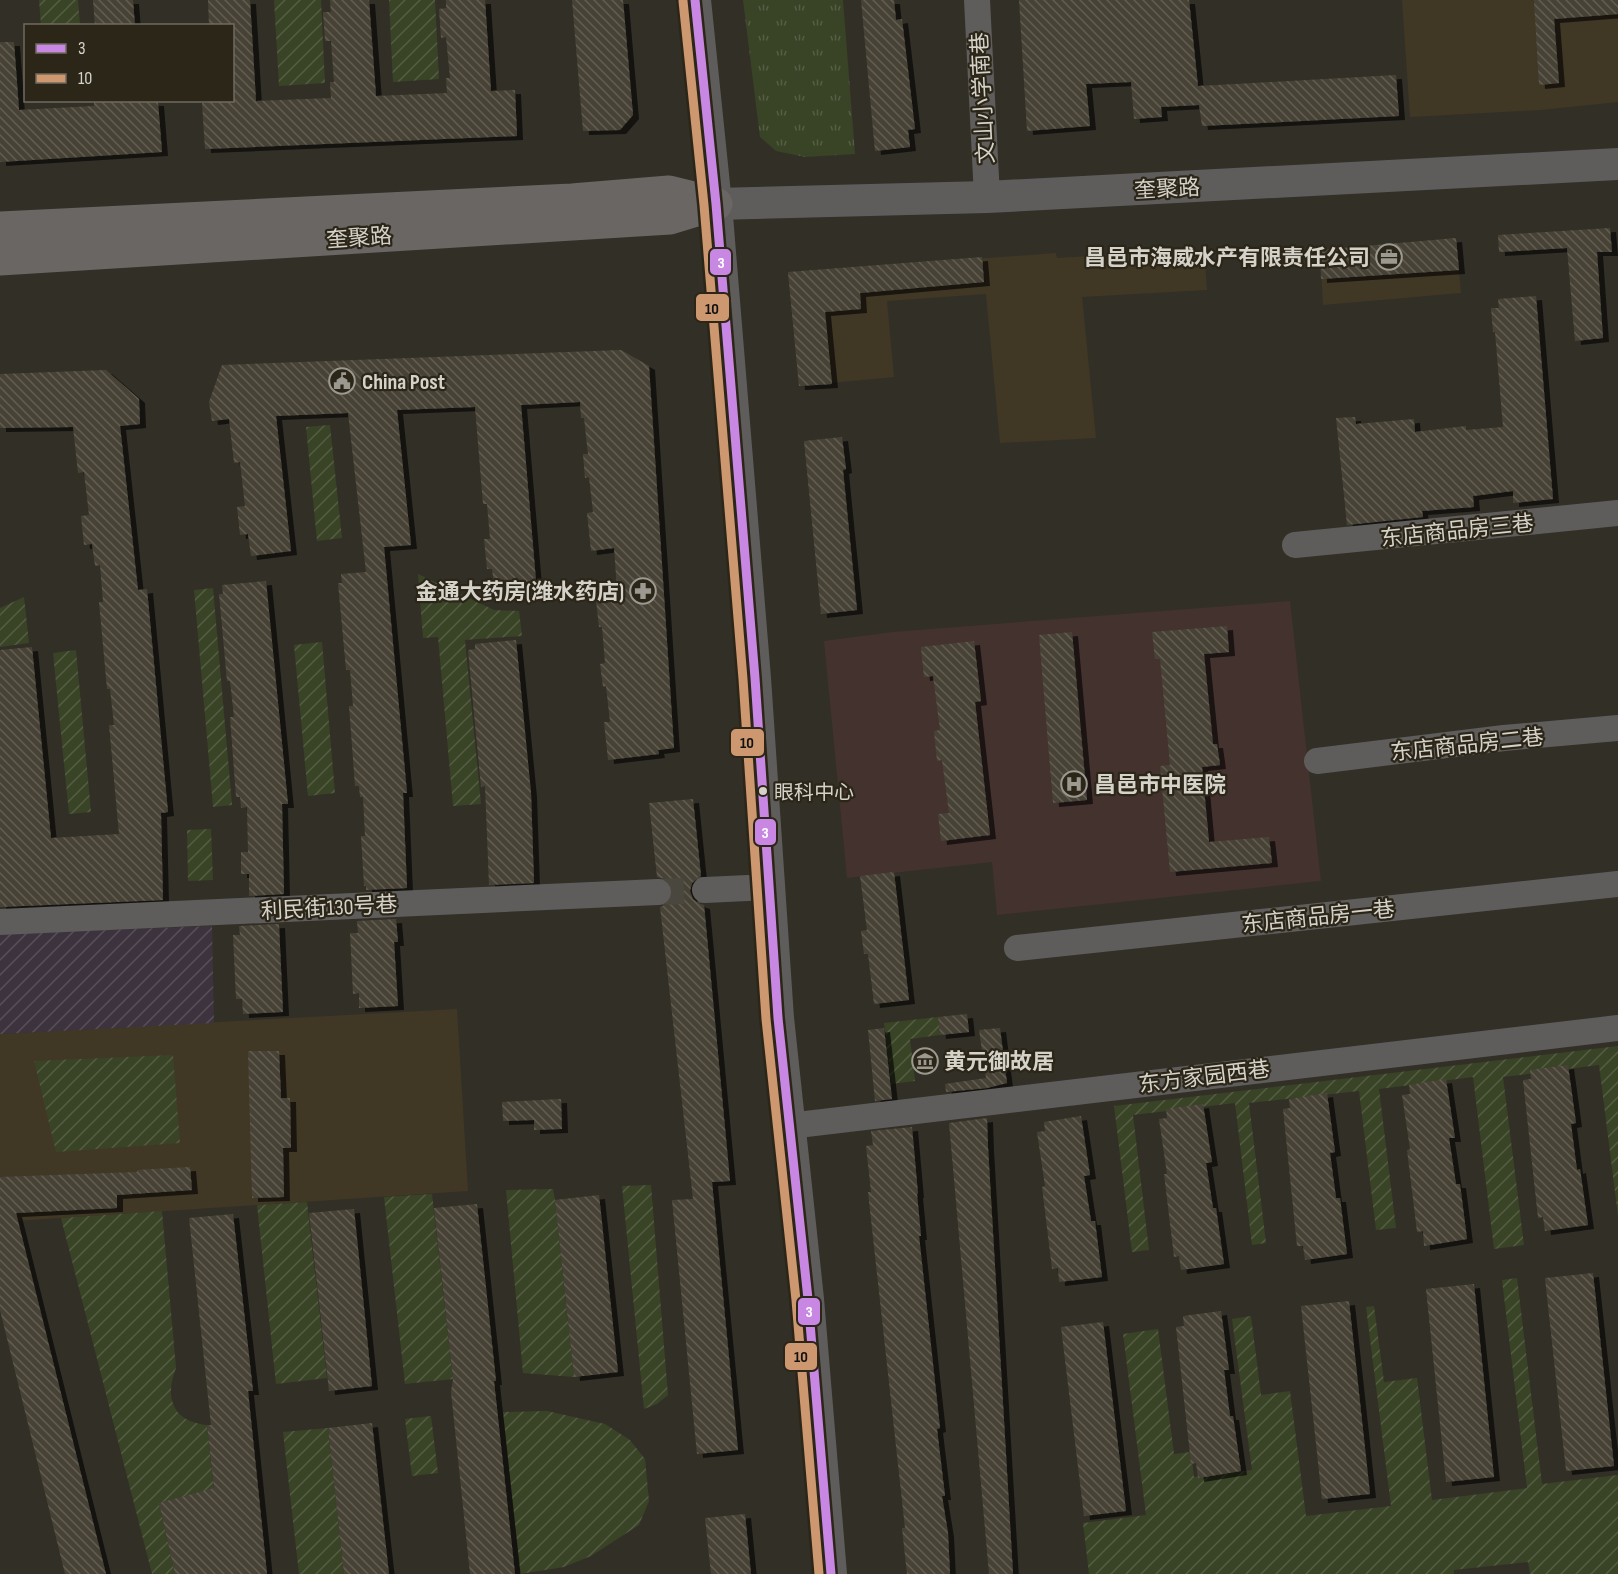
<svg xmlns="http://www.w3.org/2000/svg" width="1618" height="1574" viewBox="0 0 1618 1574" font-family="'Sofia Sans Condensed','Noto Sans SC',sans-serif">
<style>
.built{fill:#403825}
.industrial{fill:url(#industrial-furrows)}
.medical{fill:#44322e}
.park{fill:url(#park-tufts)}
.garden{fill:url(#garden-furrows)}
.building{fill:url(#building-back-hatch);filter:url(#shadow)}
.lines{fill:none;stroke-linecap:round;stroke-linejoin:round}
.minor-tunnel{stroke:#4a473f;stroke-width:26;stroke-dasharray:26 13;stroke-linecap:butt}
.minor{stroke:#5f5d5b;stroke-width:26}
.tertiary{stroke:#5f5d5b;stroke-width:32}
.secondary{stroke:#696664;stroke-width:33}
.bus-1-casing{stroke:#2c2619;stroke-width:14}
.bus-2-casing{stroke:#2c2619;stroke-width:14}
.bus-1{stroke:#c787e3;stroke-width:9}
.bus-2{stroke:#cd976f;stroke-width:9}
.bus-dot{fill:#d5d2c9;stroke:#2c2619;stroke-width:2}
.labels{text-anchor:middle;stroke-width:4.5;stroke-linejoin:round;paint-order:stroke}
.bus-label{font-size:20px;fill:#d5d2c9;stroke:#2c2619;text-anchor:start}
.street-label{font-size:22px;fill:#d5d2c9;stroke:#2c2619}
.poi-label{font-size:22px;font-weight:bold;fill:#d5d2c9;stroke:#2c2619;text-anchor:start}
.line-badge{stroke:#2c2619;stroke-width:2}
.badge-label{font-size:16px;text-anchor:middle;font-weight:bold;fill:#fff}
.pale-badge-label{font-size:16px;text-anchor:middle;font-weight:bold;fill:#111}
</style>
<defs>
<pattern id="industrial-furrows" width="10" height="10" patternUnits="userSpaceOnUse" patternTransform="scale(1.5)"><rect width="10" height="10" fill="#3d333e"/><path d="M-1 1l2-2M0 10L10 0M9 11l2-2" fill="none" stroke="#585059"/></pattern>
<pattern id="park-tufts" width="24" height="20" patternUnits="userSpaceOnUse" patternTransform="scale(1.5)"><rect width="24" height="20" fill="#394326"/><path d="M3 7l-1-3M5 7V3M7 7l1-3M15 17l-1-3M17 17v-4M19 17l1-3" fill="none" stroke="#555d44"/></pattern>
<pattern id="garden-furrows" width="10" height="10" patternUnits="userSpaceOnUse" patternTransform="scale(1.5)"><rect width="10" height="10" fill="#394326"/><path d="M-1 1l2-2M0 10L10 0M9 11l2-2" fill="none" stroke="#555d44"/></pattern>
<pattern id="building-back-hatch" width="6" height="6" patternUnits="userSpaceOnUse" patternTransform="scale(1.5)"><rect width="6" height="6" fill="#474336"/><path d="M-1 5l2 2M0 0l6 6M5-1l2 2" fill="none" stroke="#615d52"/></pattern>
<filter id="shadow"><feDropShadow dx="6" dy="4" stdDeviation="0" flood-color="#0009"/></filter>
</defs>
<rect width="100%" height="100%" fill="#322f27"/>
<g class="built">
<path d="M 1402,0 L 1618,0 L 1618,102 L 1540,110 L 1410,117 Z"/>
<path d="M 1456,238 L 1461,293 L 1323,305 L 1320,250 Z"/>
<path d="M 1204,249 L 1207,290 L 1082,297 L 1096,438 L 1000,443 L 986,294 L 887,301 L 894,377 L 799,386 L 788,273 L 1056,253 L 1057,258 Z"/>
<path d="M 457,1009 L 468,1191 L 0,1222 L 0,1034 Z"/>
</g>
<path class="industrial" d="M 212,926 L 214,1023 L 0,1034 L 0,934 Z"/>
<path class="medical" d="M 1290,601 L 1321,881 L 997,915 L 992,862 L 847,878 L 824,641 L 892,632 Z"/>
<path class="park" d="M 743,0 L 843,0 L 855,154 L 805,157 L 776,151 L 760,137 Z"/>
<g class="garden">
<path d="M 39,0 L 78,0 L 80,25 L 41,25 Z"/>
<path d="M 274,0 L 321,0 L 325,83 L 279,86 Z"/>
<path d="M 389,0 L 435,0 L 439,79 L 393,82 Z"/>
<path d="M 330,425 L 342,538 L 317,541 L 306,427 Z"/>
<path d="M 418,574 L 494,610 L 519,611 L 522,636 L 465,640 L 481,804 L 453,806 L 438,637 L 423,638 Z"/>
<path d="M 213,588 L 232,805 L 213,807 L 194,590 Z"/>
<path d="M 24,597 L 29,643 L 0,647 L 0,608 Z"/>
<path d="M 322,642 L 335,793 L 308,796 L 294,645 Z"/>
<path d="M 76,650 L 91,812 L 69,814 L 53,653 Z"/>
<path d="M 211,829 L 213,880 L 188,881 L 187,830 Z"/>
<path d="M 938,1017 L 940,1035 L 910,1039 L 915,1081 L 891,1084 L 884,1023 Z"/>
<path d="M 1618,1046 L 1618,1216 L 1599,1065 L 1503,1077 L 1524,1245 L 1494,1249 L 1473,1077 L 1379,1089 L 1396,1228 L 1376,1230 L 1359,1091 L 1249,1103 L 1266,1243 L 1252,1245 L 1235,1103 L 1133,1115 L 1149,1250 L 1132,1252 L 1114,1106 Z"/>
<path d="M 173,1055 L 180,1143 L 56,1152 L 34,1061 Z"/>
<path d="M 651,1185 L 668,1395 L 657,1404 L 644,1409 L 622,1186 Z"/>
<path d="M 553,1189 L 555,1200 L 574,1377 L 523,1373 L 506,1190 Z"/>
<path d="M 432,1194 L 453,1379 L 405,1384 L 384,1197 Z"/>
<path d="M 307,1202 L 327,1378 L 276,1384 L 257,1205 Z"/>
<path d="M 162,1211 L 176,1368 C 164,1398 173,1422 207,1425 L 223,1574 L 186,1496 L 159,1503 L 175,1574 L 152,1574 L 61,1218 Z"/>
<path d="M 1517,1278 L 1542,1484 L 1618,1475 L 1618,1574 L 1530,1574 L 1528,1562 L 1454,1570 L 1454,1574 L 1089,1574 L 1083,1523 L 1146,1515 L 1123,1334 L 1158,1329 L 1174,1454 L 1191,1452 L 1194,1477 L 1252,1470 L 1232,1319 L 1251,1316 L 1261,1395 L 1290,1391 L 1306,1516 L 1391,1506 L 1366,1307 L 1374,1306 L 1384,1382 L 1417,1378 L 1432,1500 L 1527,1488 L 1502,1280 Z"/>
<path d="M 547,1411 L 605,1424 L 630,1440 L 645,1459 L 649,1501 L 639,1525 L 591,1556 L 564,1567 L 520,1574 L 503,1412 Z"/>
<path d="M 431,1416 L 438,1473 L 412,1476 L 405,1419 Z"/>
<path d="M 328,1428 L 344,1574 L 299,1574 L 283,1432 Z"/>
</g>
<g class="building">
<path d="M 93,0 L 133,0 L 135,26 L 95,26 Z"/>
<path d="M 208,0 L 250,0 L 256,101 L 331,98 L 330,82 L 334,82 L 331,41 L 325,41 L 323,12 L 331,12 L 330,0 L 369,0 L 376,96 L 447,93 L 446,78 L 450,78 L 446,37 L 441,38 L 439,9 L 446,8 L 446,0 L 485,0 L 491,91 L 515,90 L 517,136 L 205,149 L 202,103 L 208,103 L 208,100 L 232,100 L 232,26 L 209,26 Z"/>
<path d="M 572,0 L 623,0 L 633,115 L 620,130 L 583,131 Z"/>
<path d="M 861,0 L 894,0 L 896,20 L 902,19 L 915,129 L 908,130 L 910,147 L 875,151 Z"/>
<path d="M 1019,0 L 1189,0 L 1198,86 L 1396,75 L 1399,116 L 1202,126 L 1199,105 L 1161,107 L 1162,117 L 1134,119 L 1131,82 L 1086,84 L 1090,126 L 1027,131 Z"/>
<path d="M 1534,0 L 1618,0 L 1618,14 L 1554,19 L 1559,83 L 1539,85 Z"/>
<path d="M 0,42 L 14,42 L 19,110 L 94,106 L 94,100 L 158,102 L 162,152 L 0,162 Z"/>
<path d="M 1610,228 L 1612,252 L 1597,252 L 1603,338 L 1575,341 L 1567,248 L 1499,252 L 1498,235 Z"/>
<path d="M 1456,238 L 1459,270 L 1321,279 L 1320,250 Z"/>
<path d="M 982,257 L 984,282 L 860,293 L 861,309 L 825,312 L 832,384 L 799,386 L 788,272 Z"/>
<path d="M 1536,296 L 1553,499 L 1513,503 L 1513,491 L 1473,496 L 1474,507 L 1422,511 L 1423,517 L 1347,525 L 1336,418 L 1355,417 L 1356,424 L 1414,419 L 1415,432 L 1466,426 L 1466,430 L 1503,427 L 1495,332 L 1493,332 L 1491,308 L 1499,308 L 1498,299 Z"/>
<path d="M 621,350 L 649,366 L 674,748 L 658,750 L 659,754 L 608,760 L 604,722 L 610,722 L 606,686 L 603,687 L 600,664 L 605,663 L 602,627 L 599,627 L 595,591 L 617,589 L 614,548 L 591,551 L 587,513 L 593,512 L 589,477 L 585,478 L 583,454 L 588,454 L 584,418 L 581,418 L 580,402 L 521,405 L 536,581 L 494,585 L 492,569 L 487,569 L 484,539 L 490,539 L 487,504 L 483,504 L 475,407 L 397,410 L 411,545 L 384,547 L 407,793 L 403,793 L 407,888 L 366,890 L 366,886 L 364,886 L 361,836 L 365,836 L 363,797 L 360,797 L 359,786 L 355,786 L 349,706 L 353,706 L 350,670 L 346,670 L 338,583 L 342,583 L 341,574 L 366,572 L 348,413 L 276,416 L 291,551 L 251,556 L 248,534 L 240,535 L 237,507 L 245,506 L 240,462 L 234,463 L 229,419 L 212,421 L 209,402 L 222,365 Z"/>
<path d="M 106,370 L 139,399 L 140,424 L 120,426 L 138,590 L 147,589 L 168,812 L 161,813 L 163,900 L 0,907 L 0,650 L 32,647 L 51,838 L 119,834 L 109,725 L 114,725 L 110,689 L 107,689 L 99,602 L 103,602 L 100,565 L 95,566 L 92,544 L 84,545 L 81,516 L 89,515 L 84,472 L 78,473 L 73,427 L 0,428 L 0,374 Z"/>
<path d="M 842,437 L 846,469 L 843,470 L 857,610 L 821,614 L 804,441 Z"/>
<path d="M 266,581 L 288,804 L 282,804 L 284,894 L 249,896 L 249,874 L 241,874 L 241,852 L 248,852 L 247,807 L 241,808 L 240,797 L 236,797 L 230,717 L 234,717 L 230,681 L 227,681 L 219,594 L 223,594 L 222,585 Z"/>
<path d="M 1227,626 L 1229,652 L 1204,654 L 1213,744 L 1217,744 L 1220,765 L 1202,767 L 1209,842 L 1269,837 L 1272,863 L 1170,872 L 1160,766 L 1170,765 L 1160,659 L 1155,659 L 1152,632 Z"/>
<path d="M 1072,632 L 1087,800 L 1053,803 L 1039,635 Z"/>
<path d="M 516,640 L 531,793 L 534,883 L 489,885 L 485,786 L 481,787 L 468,650 L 475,649 L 475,644 Z"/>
<path d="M 974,641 L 981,701 L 975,702 L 990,835 L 941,841 L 938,814 L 949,813 L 942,760 L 937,761 L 934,731 L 940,730 L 933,676 L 924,677 L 921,647 Z"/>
<path d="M 693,799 L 701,876 L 692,883 L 690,891 L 693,899 L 698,903 L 704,905 L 730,1181 L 712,1182 L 738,1450 L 697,1454 L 672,1200 L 693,1199 L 660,907 L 667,904 L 671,899 L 673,891 L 671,884 L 665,879 L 657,877 L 649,803 Z"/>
<path d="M 894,872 L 909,1000 L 874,1004 L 868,954 L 864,954 L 861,931 L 867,930 L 860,876 Z"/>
<path d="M 396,919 L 398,942 L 394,942 L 398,1006 L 359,1008 L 359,993 L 353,994 L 350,933 L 358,933 L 357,921 Z"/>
<path d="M 279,924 L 283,1012 L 243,1014 L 242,999 L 236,999 L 233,935 L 240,935 L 239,926 Z"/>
<path d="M 967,1014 L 969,1032 L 940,1035 L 938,1017 Z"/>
<path d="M 884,1028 L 892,1099 L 875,1101 L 868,1030 Z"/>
<path d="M 1000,1028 L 1007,1083 L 987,1088 L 946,1092 L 945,1084 L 986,1078 L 979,1030 Z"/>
<path d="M 248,1051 L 279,1051 L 281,1098 L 290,1098 L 291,1148 L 283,1148 L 284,1197 L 252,1198 Z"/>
<path d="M 1568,1065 L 1576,1123 L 1571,1124 L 1577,1170 L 1580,1169 L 1588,1225 L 1545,1231 L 1543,1217 L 1538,1218 L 1523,1080 L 1531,1079 L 1530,1070 Z"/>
<path d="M 1446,1079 L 1455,1138 L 1449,1138 L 1456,1184 L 1460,1184 L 1467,1239 L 1424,1246 L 1423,1231 L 1417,1232 L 1407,1150 L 1410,1149 L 1402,1095 L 1410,1094 L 1409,1085 Z"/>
<path d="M 1327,1093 L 1335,1152 L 1330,1153 L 1336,1198 L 1340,1198 L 1347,1254 L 1305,1260 L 1303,1246 L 1297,1246 L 1283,1109 L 1290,1108 L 1289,1099 Z"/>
<path d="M 561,1099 L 562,1129 L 534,1130 L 534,1120 L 503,1121 L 502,1102 Z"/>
<path d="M 1203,1104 L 1212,1162 L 1206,1163 L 1213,1208 L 1216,1208 L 1224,1264 L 1181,1270 L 1179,1256 L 1174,1257 L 1164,1174 L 1167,1174 L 1159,1119 L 1167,1118 L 1166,1109 Z"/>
<path d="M 1081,1116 L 1090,1175 L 1084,1176 L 1091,1221 L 1095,1221 L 1102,1277 L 1059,1282 L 1058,1268 L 1052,1269 L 1042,1187 L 1045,1186 L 1037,1132 L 1045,1131 L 1044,1122 Z"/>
<path d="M 987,1118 L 988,1147 L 1013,1574 L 989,1574 L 949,1123 Z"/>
<path d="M 912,1127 L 918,1194 L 917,1194 L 921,1236 L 919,1236 L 940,1428 L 937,1429 L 945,1496 L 942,1496 L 948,1533 L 950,1574 L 907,1574 L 902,1528 L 905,1528 L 868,1192 L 871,1192 L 866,1146 L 873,1145 L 871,1131 Z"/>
<path d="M 190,1167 L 192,1190 L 117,1195 L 117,1208 L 16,1213 L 106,1574 L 65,1574 L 0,1310 L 0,1177 L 137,1172 L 137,1170 Z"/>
<path d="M 599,1195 L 618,1372 L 574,1377 L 555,1200 Z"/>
<path d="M 477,1204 L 496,1381 L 494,1381 L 515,1574 L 470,1574 L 451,1392 L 453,1379 L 434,1208 Z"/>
<path d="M 354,1209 L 372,1386 L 329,1391 L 309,1213 Z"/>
<path d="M 233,1214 L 253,1391 L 248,1391 L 267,1574 L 175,1574 L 159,1503 L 214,1488 L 207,1425 L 211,1425 L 189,1218 Z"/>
<path d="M 1593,1273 L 1614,1466 L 1566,1471 L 1545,1278 Z"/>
<path d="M 1474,1284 L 1494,1477 L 1446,1482 L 1426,1289 Z"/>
<path d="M 1349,1301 L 1370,1494 L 1322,1499 L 1301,1306 Z"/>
<path d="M 1221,1311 L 1229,1370 L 1224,1370 L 1230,1416 L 1233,1416 L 1241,1471 L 1198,1478 L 1196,1463 L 1191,1464 L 1176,1327 L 1184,1326 L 1183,1316 Z"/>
<path d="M 1103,1322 L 1126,1511 L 1084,1516 L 1061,1327 Z"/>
<path d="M 372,1423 L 389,1574 L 344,1574 L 328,1428 Z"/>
<path d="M 745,1514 L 751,1574 L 711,1574 L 705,1518 Z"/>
</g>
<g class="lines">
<path class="minor-tunnel" d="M 658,892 L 705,890"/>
<g class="minor">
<path d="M 977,0 L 987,197"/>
<path d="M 1295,545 L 1618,513"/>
<path d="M 1317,761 L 1504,738 L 1618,728"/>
<path d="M 705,890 L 769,887"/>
<path d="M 0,922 L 658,892"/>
<path d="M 1017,948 L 1618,884"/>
<path d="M 789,1126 L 1618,1028"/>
</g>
<g class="tertiary">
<path d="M 695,0 L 716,204 L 755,678 L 778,1018 L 808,1299 L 831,1574"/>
<path d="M 716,204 L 987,197 L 1618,164"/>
</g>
<g class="secondary">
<path d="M 0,228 L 572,200 L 669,192 L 714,203"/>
<path d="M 0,259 L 670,218 L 716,204"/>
</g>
<g class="bus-1-casing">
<path id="bus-1" d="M 695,0 L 716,204 L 755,678 L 778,1018 L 808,1299 L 831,1574"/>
</g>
<g class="bus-2-casing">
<path id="bus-2" d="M 683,1 L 704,205 L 743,679 L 766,1019 L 796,1300 L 819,1574"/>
</g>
<use href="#bus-1" class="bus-1"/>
<use href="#bus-2" class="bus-2"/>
</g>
<defs>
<g id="office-ring" transform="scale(1.35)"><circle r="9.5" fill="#2c2619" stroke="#9c9990" stroke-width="1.5"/><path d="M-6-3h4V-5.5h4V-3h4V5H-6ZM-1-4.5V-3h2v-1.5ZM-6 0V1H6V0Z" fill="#9c9990"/></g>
<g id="civic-ring" transform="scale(1.35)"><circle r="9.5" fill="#2c2619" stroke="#9c9990" stroke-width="1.5"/><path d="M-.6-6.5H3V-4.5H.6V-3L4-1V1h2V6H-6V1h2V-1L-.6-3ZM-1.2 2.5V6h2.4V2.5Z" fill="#9c9990"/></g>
<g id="pharmacy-ring" transform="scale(1.35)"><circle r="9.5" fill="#2c2619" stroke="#9c9990" stroke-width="1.5"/><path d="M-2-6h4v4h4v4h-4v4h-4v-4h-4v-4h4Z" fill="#9c9990"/></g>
<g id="hospital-ring" transform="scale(1.35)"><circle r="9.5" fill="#2c2619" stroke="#9c9990" stroke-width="1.5"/><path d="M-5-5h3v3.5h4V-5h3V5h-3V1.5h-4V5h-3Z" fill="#9c9990"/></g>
<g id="museum-ring" transform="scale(1.35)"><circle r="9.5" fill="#2c2619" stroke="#9c9990" stroke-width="1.5"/><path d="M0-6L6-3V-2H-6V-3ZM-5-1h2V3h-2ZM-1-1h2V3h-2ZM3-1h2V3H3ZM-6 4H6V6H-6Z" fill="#9c9990"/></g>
</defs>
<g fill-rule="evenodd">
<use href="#office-ring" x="1389" y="257"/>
<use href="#civic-ring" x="342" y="381"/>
<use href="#pharmacy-ring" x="643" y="591"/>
<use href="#hospital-ring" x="1074" y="784"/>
<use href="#museum-ring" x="925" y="1061"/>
</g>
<circle class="bus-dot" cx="763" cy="791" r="5"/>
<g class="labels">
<g class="bus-label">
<text x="774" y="799">眼科中心</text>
</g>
<g class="street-label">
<text transform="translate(982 98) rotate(-93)" y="8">文山小学南巷</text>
<text transform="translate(1167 188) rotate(-3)" y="8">奎聚路</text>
<text transform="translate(359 237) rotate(-4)" y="8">奎聚路</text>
<text transform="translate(1457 530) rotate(-6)" y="8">东店商品房三巷</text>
<text transform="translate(1467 744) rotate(-6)" y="8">东店商品房二巷</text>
<text transform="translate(329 907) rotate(-3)" y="8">利民街130号巷</text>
<text transform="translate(1318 916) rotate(-6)" y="8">东店商品房一巷</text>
<text transform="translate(1204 1076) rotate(-7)" y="8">东方家园西巷</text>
</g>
<g class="poi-label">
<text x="1370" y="265" text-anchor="end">昌邑市海威水产有限责任公司</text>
<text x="362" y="389">China Post</text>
<text x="624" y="599" text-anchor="end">金通大药房(潍水药店)</text>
<text x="1094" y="792">昌邑市中医院</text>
<text x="944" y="1069">黄元御故居</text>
</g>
</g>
<g class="line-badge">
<rect x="709" y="248" width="23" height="28" rx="6" fill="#c787e3"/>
<rect x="695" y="293" width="35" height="29" rx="6" fill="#cd976f"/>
<rect x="730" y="728" width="35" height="29" rx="6" fill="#cd976f"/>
<rect x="754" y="818" width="23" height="28" rx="6" fill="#c787e3"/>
<rect x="797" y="1297" width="24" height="29" rx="6" fill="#c787e3"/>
<rect x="784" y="1342" width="34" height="29" rx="6" fill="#cd976f"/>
</g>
<g class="badge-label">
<text x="721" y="268">3</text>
<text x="765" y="838">3</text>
<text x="809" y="1317">3</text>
</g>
<g class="pale-badge-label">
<text x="712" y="314">10</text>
<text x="747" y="748">10</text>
<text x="801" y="1362">10</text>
</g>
<rect x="24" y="24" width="210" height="78" fill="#2c2619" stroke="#706b5f" stroke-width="1.5"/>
<rect x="36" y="44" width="30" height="9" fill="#c787e3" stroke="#706b5f" stroke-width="1.5"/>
<text x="78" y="54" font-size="18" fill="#d5d2c9">3</text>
<rect x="36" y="74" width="30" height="9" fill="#cd976f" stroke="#706b5f" stroke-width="1.5"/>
<text x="78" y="84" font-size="18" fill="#d5d2c9">10</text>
</svg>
